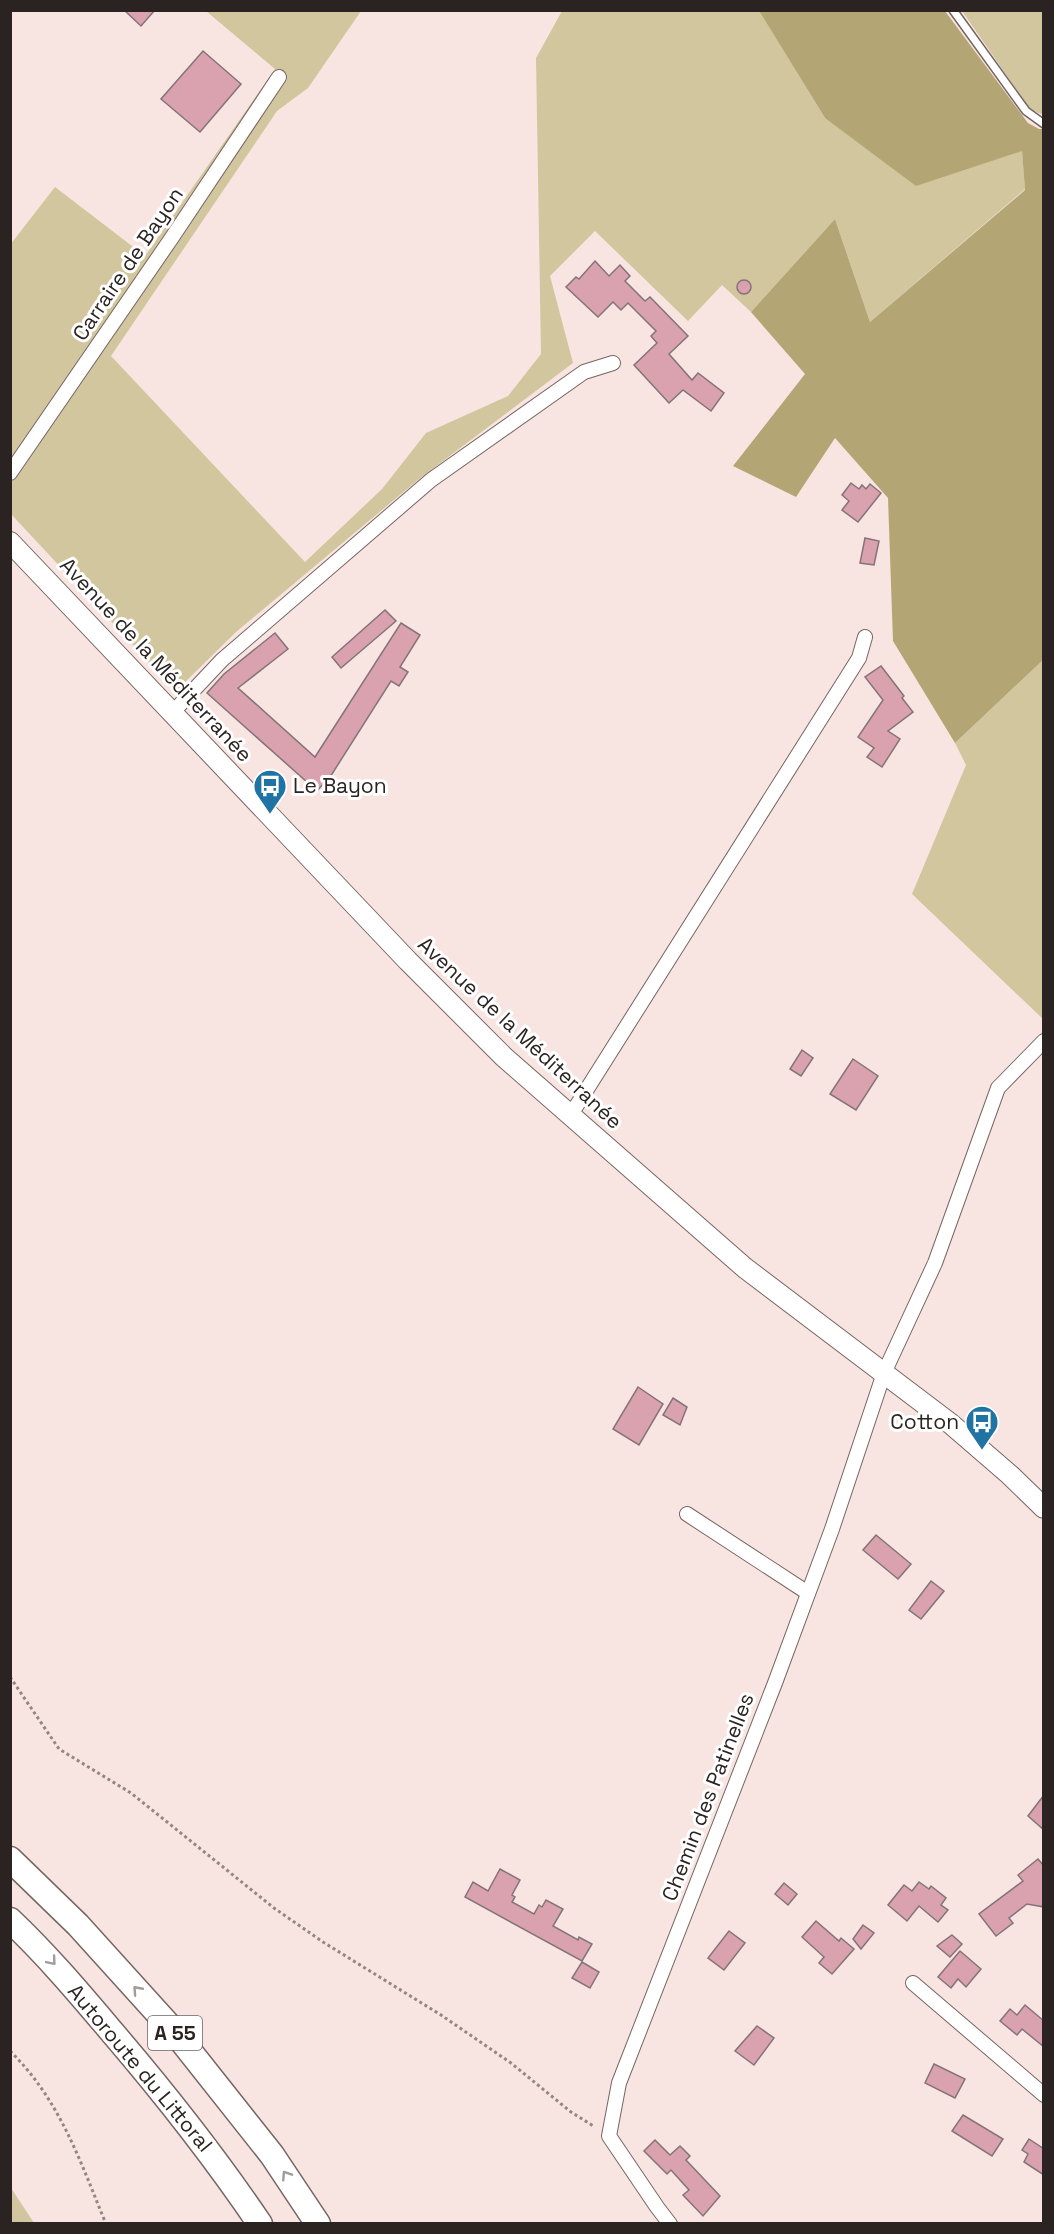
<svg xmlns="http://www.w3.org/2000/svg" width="1054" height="2234" viewBox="0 0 1054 2234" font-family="'Space Grotesk',sans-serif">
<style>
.green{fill:#d1c69d}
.forest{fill:#b4a674}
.building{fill:#daa1af;stroke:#847478;stroke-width:1.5}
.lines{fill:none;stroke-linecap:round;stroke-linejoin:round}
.lane-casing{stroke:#766663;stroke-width:10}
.street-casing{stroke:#766663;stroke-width:16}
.secondary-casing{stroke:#766663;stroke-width:22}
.highway-casing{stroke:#766663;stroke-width:27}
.path{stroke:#938683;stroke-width:3;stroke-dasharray:3 3;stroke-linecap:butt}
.lane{stroke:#fff;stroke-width:7}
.street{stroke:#fff;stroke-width:14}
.secondary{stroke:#fff;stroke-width:20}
.highway{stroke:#fff;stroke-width:24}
.oneway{stroke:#9f9c9b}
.labels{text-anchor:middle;stroke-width:6;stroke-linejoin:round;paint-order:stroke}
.shield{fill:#fff;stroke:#6a6564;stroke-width:1.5}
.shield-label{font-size:20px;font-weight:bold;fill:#2a2321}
.street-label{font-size:21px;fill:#2a2321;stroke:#fff}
.poi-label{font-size:21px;fill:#2a2321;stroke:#fff;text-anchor:start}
</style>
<rect width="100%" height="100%" fill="#f8e5e1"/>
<g class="green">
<path d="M 206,11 L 361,11 L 308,88 L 277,111 L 111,356 L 305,562 L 382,489 L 426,433 L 508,396 L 541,354 L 536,58 L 562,11 L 759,11 L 825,118 L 1022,150 L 1025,189 L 870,322 L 835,219 L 751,312 L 722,285 L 688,321 L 595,231 L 550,276 L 573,363 L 419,479 L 236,632 L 176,691 L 11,514 L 10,245 L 55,187 L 145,256 L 275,69 Z"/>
<path d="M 962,11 L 1043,11 L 1044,112 L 1041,114 L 1030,109 Z"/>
<path d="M 1043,660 L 1043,1019 L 912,894 L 966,765 L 955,743 Z"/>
<path d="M 10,2188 L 11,2188 L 34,2223 L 11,2223 Z"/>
</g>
<path class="forest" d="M 759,11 L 945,11 L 1028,123 L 1039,129 L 1043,129 L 1043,660 L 955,743 L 893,641 L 888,498 L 835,438 L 796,497 L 733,466 L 805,374 L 751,312 L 835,219 L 870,322 L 1025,190 L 1022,151 L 916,186 L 825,118 Z"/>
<g class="building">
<path d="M 124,10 L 155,10 L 141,26 Z"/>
<path d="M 203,51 L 241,84 L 200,132 L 161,99 Z"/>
<path d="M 595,261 L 609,276 L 620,265 L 630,276 L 625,281 L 645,301 L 650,297 L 688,336 L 669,354 L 692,380 L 698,373 L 724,393 L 711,411 L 683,390 L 669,403 L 634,365 L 657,343 L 651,336 L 656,331 L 628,303 L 621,310 L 613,302 L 598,317 L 566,287 L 576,277 L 579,279 Z"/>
<circle cx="744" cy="287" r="7"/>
<path d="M 851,483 L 859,489 L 862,485 L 866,489 L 870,484 L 881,493 L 858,522 L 842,510 L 849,501 L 842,495 Z"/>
<path d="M 865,538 L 879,541 L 874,565 L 860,563 Z"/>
<path d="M 385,610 L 396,621 L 341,668 L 332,657 Z"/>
<path d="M 401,623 L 420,635 L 400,667 L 408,672 L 399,686 L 391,681 L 332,774 L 317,791 L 207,693 L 224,674 L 275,633 L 288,649 L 238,688 L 315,757 Z"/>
<path d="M 881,666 L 904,696 L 902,698 L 913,712 L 888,731 L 900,739 L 882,767 L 867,757 L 874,748 L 858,737 L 883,700 L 865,677 Z"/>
<path d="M 802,1050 L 813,1058 L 801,1076 L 790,1069 Z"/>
<path d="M 853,1059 L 878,1076 L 856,1110 L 830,1094 Z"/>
<path d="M 638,1387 L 663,1404 L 639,1445 L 613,1429 Z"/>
<path d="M 673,1398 L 687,1407 L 680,1425 L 663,1415 Z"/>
<path d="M 876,1535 L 911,1564 L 898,1579 L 863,1550 Z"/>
<path d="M 931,1581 L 944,1591 L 921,1619 L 909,1610 Z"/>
<path d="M 1044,1795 L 1044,1830 L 1028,1816 Z"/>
<path d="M 1038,1859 L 1044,1866 L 1044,1907 L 1027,1904 L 1009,1918 L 1013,1923 L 996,1936 L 979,1914 L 1023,1881 L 1018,1875 Z"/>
<path d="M 500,1869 L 520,1880 L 512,1895 L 515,1897 L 512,1902 L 534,1914 L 539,1905 L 542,1907 L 546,1900 L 563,1909 L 553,1926 L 578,1940 L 579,1937 L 592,1944 L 582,1961 L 465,1897 L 473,1882 L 488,1891 Z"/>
<path d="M 919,1882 L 929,1889 L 931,1886 L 946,1898 L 941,1905 L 948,1910 L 938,1922 L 919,1906 L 907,1921 L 888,1905 L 904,1885 L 912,1891 Z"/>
<path d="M 784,1883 L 797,1894 L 788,1905 L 775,1894 Z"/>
<path d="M 816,1921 L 839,1941 L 841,1938 L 854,1949 L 832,1974 L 819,1963 L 824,1957 L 802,1937 Z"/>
<path d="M 863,1925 L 874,1933 L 861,1949 L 853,1939 Z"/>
<path d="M 729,1931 L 745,1943 L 724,1970 L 708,1958 Z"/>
<path d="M 952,1935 L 962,1944 L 950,1957 L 937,1946 Z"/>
<path d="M 960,1951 L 981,1969 L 966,1987 L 958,1979 L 951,1988 L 938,1977 Z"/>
<path d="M 582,1962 L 599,1972 L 590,1988 L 572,1978 Z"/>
<path d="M 1025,2005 L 1044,2021 L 1044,2047 L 1022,2029 L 1017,2035 L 1000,2021 L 1010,2009 L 1017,2015 Z"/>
<path d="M 757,2026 L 774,2038 L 754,2065 L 735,2051 Z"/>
<path d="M 934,2064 L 965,2079 L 955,2098 L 925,2083 Z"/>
<path d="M 963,2115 L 1003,2139 L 992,2156 L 952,2131 Z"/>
<path d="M 1029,2139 L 1044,2149 L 1044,2175 L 1024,2162 L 1028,2154 L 1022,2150 Z"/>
<path d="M 655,2140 L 670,2155 L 680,2146 L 690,2156 L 686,2160 L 720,2196 L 703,2216 L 683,2195 L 689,2190 L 671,2170 L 667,2174 L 644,2151 Z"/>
</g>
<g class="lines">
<g class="lane-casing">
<path id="lane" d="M 953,10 L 1026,111 L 1044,124"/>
</g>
<g class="street-casing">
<g id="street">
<path d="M 10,473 L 173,236 L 279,77"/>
<path d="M 173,712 L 222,660 L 431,480 L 584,372 L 613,363"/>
<path d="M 570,1116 L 859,658 L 865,637"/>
<path d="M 687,1514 L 808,1593"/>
<path d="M 913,1983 L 1044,2095"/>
<path d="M 670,2224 L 657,2207 L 609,2136 L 619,2083 L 775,1683 L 832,1529 L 884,1373 L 935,1263 L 998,1088 L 1044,1041"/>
</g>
</g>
<g class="secondary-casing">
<path id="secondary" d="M 10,542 L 408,961 L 504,1057 L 745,1268 L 951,1424 L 1010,1475 L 1044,1508"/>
</g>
<g class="highway-casing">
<g id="highway">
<path d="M 10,1859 L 78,1925 L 173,2030 L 272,2155 L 318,2224"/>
<path d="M 10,1920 C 47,1955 79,1993 112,2032 C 165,2094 214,2156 260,2224"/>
</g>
</g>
<g class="path">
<path d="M 10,1677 L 59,1749 L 131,1793 L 274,1908 L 323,1942 L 441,2015 L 511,2063 L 571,2112 L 595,2127"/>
<path d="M 10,2051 C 60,2100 80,2161 106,2224"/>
</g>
<use href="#lane" class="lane"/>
<use href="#street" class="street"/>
<use href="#secondary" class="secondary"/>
<use href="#highway" class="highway"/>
</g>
<defs><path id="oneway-chevron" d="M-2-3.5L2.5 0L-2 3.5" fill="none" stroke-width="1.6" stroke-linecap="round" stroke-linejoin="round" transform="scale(1.5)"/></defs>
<g class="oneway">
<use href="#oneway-chevron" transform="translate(52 1961) rotate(50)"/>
<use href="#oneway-chevron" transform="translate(137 1990) rotate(-132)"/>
<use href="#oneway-chevron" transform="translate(286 2175) rotate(-123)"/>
</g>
<defs>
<g id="bus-pin" transform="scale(1.725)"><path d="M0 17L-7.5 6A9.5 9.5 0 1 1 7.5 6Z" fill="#1f74a4" stroke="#fff"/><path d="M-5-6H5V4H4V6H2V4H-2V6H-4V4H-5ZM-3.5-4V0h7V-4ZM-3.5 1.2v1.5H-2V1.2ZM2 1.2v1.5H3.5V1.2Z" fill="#fff"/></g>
</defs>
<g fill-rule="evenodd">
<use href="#bus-pin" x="270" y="786"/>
<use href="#bus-pin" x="982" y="1422"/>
</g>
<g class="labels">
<rect class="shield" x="148" y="2016" width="54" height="34" rx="4.5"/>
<g class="shield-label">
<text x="175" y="2040">A 55</text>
</g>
<g class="street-label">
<text transform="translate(128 264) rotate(-56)" y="7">Carraire de Bayon</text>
<text transform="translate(156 660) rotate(47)" y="7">Avenue de la Méditerranée</text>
<text transform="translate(520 1033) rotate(43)" y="7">Avenue de la Méditerranée</text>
<text transform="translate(708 1797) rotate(-69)" y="7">Chemin des Patinelles</text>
<text transform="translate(140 2068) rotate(50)" y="7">Autoroute du Littoral</text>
</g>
<g class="poi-label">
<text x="293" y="793">Le Bayon</text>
<text x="959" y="1429" text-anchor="end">Cotton</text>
</g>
</g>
<rect width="1054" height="2234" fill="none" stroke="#2a2321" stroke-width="24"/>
</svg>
